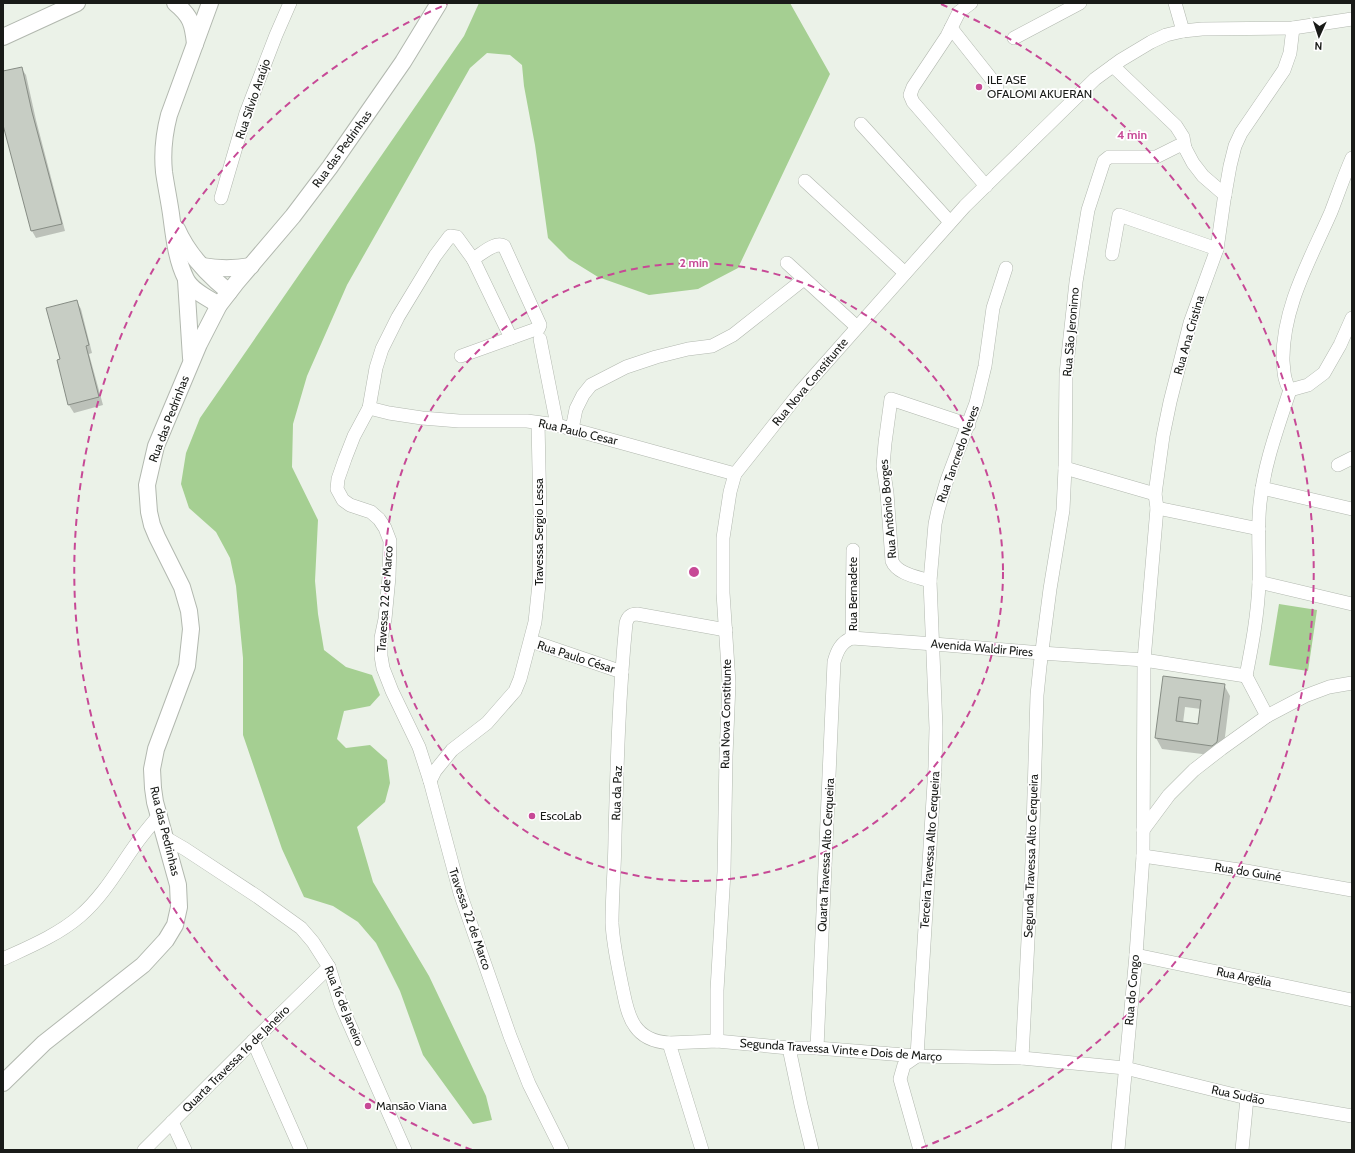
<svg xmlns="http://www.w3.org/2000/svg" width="1355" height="1153" viewBox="0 0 1355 1153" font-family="Cabin,sans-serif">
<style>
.green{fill:#a5cf92}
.shadow{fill:#0003;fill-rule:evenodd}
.building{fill:#c7cdc4;stroke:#878d85;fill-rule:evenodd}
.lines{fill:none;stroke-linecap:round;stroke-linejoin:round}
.minor-casing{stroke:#b2b8af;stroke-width:14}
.major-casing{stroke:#b2b8af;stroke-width:18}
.minor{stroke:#fff;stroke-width:13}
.major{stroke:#fff;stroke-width:16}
.ring{fill:none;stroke:#c74996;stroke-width:2;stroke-dasharray:7 5}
.poi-dot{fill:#c74996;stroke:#fff;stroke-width:1.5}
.labels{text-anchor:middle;stroke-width:3.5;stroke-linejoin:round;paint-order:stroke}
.poi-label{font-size:12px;fill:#191b18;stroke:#fff;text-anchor:start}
.street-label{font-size:12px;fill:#191b18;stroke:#fff}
.centre{fill:#c74996;stroke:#fff;stroke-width:2}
.ring-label{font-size:12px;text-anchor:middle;font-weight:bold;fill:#c74996;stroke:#fff;stroke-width:3.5;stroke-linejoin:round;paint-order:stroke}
</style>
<rect width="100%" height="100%" fill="#ebf2e8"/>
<g class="green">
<path d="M 479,3 L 790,3 L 830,74 L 738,268 L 698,289 L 649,295 L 598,277 L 569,259 L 548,238 L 535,145 L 524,86 L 522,65 L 510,55 L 487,53 L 470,68 L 347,285 L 307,376 L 293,424 L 292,467 L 318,520 L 315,581 L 318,614 L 324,650 L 346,667 L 372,675 L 380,695 L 370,706 L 344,711 L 337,739 L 346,748 L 370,745 L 387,760 L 390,783 L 385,802 L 357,827 L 373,882 L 429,976 L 486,1096 L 492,1120 L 473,1124 L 423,1055 L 400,991 L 376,943 L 358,922 L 333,906 L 304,897 L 282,849 L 243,735 L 243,658 L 236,586 L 230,558 L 216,532 L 189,508 L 181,484 L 186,453 L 200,418 L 464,36 Z"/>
<path d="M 1279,604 L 1317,610 L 1308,671 L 1269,665 Z"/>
</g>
<g class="shadow">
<path d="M 21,68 L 26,75 L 36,120 L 65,231 L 36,238 L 32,231 L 3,120 L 3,72 Z"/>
<path d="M 77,302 L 81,309 L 92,353 L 89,354 L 103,405 L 74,413 L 69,405 L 58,361 L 61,360 Z"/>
<path d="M 1164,677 L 1224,685 L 1230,696 L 1223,753 L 1218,756 L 1162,749 L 1156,738 ZM 1185,707 L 1201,709 L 1199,725 L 1183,723 Z"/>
</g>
<g class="building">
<path d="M 22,67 L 32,112 L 62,224 L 31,231 L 3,125 L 3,71 Z"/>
<path d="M 77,300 L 89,345 L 86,346 L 99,397 L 68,405 L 57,360 L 60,359 L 46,308 Z"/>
<path d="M 1163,676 L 1225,684 L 1217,742 L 1212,746 L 1155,738 ZM 1179,697 L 1201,700 L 1198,724 L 1176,721 Z"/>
</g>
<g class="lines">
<g class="minor-casing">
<g id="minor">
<path d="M 971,3 L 959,12 L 947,36 L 913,87 L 910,95 L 913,102 L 986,186"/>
<path d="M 1175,3 L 1183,31"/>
<path d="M 951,28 L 997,86"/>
<path d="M 1014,38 L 1080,3"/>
<path d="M 1113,66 L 1176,126 L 1183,137 L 1185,148"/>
<path d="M 861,124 L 950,222"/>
<path d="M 805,181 L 905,273"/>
<path d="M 221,198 L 246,113 L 276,35 L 290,3"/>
<path d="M 1112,254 L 1119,215 L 1217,249"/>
<path d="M 787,263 L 857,327"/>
<path d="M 511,338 L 473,259 L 457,237 L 450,236 L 435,256 L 398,317 L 382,349 L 376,368 L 369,408 L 354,436 L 345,459 L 338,479 L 337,489 L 343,500 L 350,505 L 371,512 L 379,519 L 385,528 L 390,541 L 389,577 L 385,619 L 381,638 L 381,656 L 383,668 L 392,691 L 419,747 L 430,781 L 460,893 L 510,1036 L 529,1084 L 562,1150"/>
<path d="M 540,339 L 557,425"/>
<path d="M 461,356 L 539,328 L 540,325 L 504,246 C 495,241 482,254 473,259"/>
<path d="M 1290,390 C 1284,381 1284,372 1283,361 C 1282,308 1310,260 1331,212 C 1338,194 1344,176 1352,158"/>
<path d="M 1290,390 L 1308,385 L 1324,373 L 1340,345 L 1352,318"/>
<path d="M 369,408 L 389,413 L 422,418 L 459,421 L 527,421 L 557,425 L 735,474"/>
<path d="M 572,429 L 576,409 L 583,395 L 591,385 L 626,367 L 656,357 L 688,349 L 712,346 L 733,335 L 804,279"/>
<path d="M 1338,465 L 1352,458"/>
<path d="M 1065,468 L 1155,494"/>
<path d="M 1262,488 L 1352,509"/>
<path d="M 1157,508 L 1259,529"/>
<path d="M 930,581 C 918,577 897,574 892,561 L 887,493 L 883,466 L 885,443 L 891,399 L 969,425"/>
<path d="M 1259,582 L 1352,604"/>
<path d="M 852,638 L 853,550"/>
<path d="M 531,641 L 622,672"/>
<path d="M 1246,676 C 1252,645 1258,614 1259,582 C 1260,556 1257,529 1260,503 C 1264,464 1278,427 1290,390"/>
<path d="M 1246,676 L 1267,716"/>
<path d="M 430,781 L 435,771 L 452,750 L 487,723 L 515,691 L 520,679 L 535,622 L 539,584 L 540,515 L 538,423"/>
<path d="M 1143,830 L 1169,795 L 1194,770 L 1221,749 L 1267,716 L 1305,696 L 1329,687 L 1352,683"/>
<path d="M 166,838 L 185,849 L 258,897 L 301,928 L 313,942 L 329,967 L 341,1005 L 405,1150"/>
<path d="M 1143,856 L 1246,871 L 1352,890"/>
<path d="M 1136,955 L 1352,1000"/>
<path d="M 3,959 C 29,947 58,935 80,916 C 104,895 118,869 136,844 C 143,834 151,825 159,815"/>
<path d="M 253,1041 L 301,1150"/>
<path d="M 717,1041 L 717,990 L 724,872 L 726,756 L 729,683 L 723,593 L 723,538 L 730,492 L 735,474 L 800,392 L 932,243 L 965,206 L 1095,79 L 1121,60 L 1151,42 L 1166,35 L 1183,31 L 1202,29 L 1293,28 L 1352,19"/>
<path d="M 669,1043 C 656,1042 643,1038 635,1026 C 627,1015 625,999 622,986 C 618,966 613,944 612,923 C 612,894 615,864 615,835 C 617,764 619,693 626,623 C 628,616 631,614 637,614 L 726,630"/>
<path d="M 789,1048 L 801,1105 L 812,1150"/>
<path d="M 817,1048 L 834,662 C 837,651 841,642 852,638 L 934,644 L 1041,653 L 1144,660 L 1246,676"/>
<path d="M 1022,1058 L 1032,861 L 1037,695 L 1040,666 L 1050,589 L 1063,510 L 1065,468 L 1066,374 L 1076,282 L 1088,210 L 1104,161 L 1109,157 L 1156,157 L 1178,146 L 1183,146 L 1185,148 L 1193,163 L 1203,176 L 1225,195"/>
<path d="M 172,1122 L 185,1150"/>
<path d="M 144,1150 L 253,1041 L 329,967"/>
<path d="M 702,1150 L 669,1043 L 717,1041 L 789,1048 L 817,1048 L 917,1056 L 1022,1058 L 1125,1068 L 1247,1098 L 1352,1116"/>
<path d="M 920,1150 L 900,1079 L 904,1065 L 917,1056 L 935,767 L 936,728 L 930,581 L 935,524 L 938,510 L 947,480 L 976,403 L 985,366 L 993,308 L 1006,268"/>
<path d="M 1118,1150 L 1136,955 L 1143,856 L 1144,660 L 1157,508 L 1155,494 L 1163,436 L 1170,402 L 1190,323 L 1217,249 L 1224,200 L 1230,166 L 1235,146 L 1241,133 L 1284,70 L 1290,53 L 1293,28"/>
<path d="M 1242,1150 L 1247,1098"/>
</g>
</g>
<g class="major-casing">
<g id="major">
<path d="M 175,3 C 191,16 193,24 195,44"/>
<path d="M 210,3 L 169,115 C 164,134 162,152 164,172 C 166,186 169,200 171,214 C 174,236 176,259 186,279 C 192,291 208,298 219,305"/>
<path d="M 3,37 L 77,3"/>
<path d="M 177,229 C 188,254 208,275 229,292"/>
<path d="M 202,266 C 219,269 234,269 251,266"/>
<path d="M 186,280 L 191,358"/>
<path d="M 3,1083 L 44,1043 L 143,965 L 166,940 L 175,925 L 179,907 L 178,885 L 155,802 L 153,788 L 152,769 L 156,749 L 187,666 L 191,629 L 189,611 L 182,587 L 157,537 L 152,525 L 149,512 L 147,485 L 156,446 L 199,344 L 219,305 L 236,283 L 293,216 L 330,167 L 403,62 L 439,3"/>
</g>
</g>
<use href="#minor" class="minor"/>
<use href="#major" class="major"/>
</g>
<g class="ring">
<circle cx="694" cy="572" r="309"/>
<path d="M472 1150A619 619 0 0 1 447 4M941 4A619 619 0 0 1 916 1150"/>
</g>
<g class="poi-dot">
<circle cx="979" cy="87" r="4"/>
<circle cx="532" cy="816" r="4"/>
<circle cx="368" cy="1106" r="4"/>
</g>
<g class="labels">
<g class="poi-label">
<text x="987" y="84">ILE ASE<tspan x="987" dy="14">OFALOMI AKUERAN</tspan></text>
<text x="540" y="820">EscoLab</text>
<text x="376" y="1110">Mansão Viana</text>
</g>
<g class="street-label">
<text transform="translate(253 99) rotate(-71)" y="4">Rua Silvio Araújo</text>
<text transform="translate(342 149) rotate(-54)" y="4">Rua das Pedrinhas</text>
<text transform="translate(1071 332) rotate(-85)" y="4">Rua São Jeronimo</text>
<text transform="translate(1189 335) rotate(-74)" y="4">Rua Ana Cristina</text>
<text transform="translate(810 382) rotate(-50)" y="4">Rua Nova Constitunte</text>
<text transform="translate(169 419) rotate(-69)" y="4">Rua das Pedrinhas</text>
<text transform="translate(578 432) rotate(13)" y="4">Rua Paulo Cesar</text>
<text transform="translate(958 454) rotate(-70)" y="4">Rua Tancredo Neves</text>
<text transform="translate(888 509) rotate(-95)" y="4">Rua Antônio Borges</text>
<text transform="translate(539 532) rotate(-90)" y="4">Travessa Sergio Lessa</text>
<text transform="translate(853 594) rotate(-90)" y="4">Rua Bernadete</text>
<text transform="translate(385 599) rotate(-86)" y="4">Travessa 22 de Marco</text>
<text transform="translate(982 648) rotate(5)" y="4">Avenida Waldir Pires</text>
<text transform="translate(576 657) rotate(18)" y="4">Rua Paulo César</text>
<text transform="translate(726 714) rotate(-89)" y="4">Rua Nova Constitunte</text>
<text transform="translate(617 793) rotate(-88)" y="4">Rua da Paz</text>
<text transform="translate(165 831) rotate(76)" y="4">Rua das Pedrinhas</text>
<text transform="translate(930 850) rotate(-86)" y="4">Terceira Travessa Alto Cerqueira</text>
<text transform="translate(826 855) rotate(-87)" y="4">Quarta Travessa Alto Cerqueira</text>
<text transform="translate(1031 856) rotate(-88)" y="4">Segunda Travessa Alto Cerqueira</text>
<text transform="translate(1248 872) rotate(9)" y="4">Rua do Guiné</text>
<text transform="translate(470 919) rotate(71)" y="4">Travessa 22 de Marco</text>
<text transform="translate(1244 977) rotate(12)" y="4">Rua Argélia</text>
<text transform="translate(1132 990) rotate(-85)" y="4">Rua do Congo</text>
<text transform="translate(344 1006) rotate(68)" y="4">Rua 16 de Janeiro</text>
<text transform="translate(841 1050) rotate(4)" y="4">Segunda Travessa Vinte e Dois de Março</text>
<text transform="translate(236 1059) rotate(-45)" y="4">Quarta Travessa 16 de Janeiro</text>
<text transform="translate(1238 1095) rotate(12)" y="4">Rua Sudão</text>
</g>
</g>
<circle cx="694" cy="572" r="6" class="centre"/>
<g class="ring-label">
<text x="1132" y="139">4 min</text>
<text x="694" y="267">2 min</text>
</g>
<rect width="1355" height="1153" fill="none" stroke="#191b18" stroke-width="8"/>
<g transform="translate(1319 36) rotate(183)" stroke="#ffffff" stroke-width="3" paint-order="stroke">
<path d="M0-3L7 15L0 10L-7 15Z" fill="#191b18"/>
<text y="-6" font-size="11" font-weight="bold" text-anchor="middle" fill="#191b18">N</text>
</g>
</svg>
